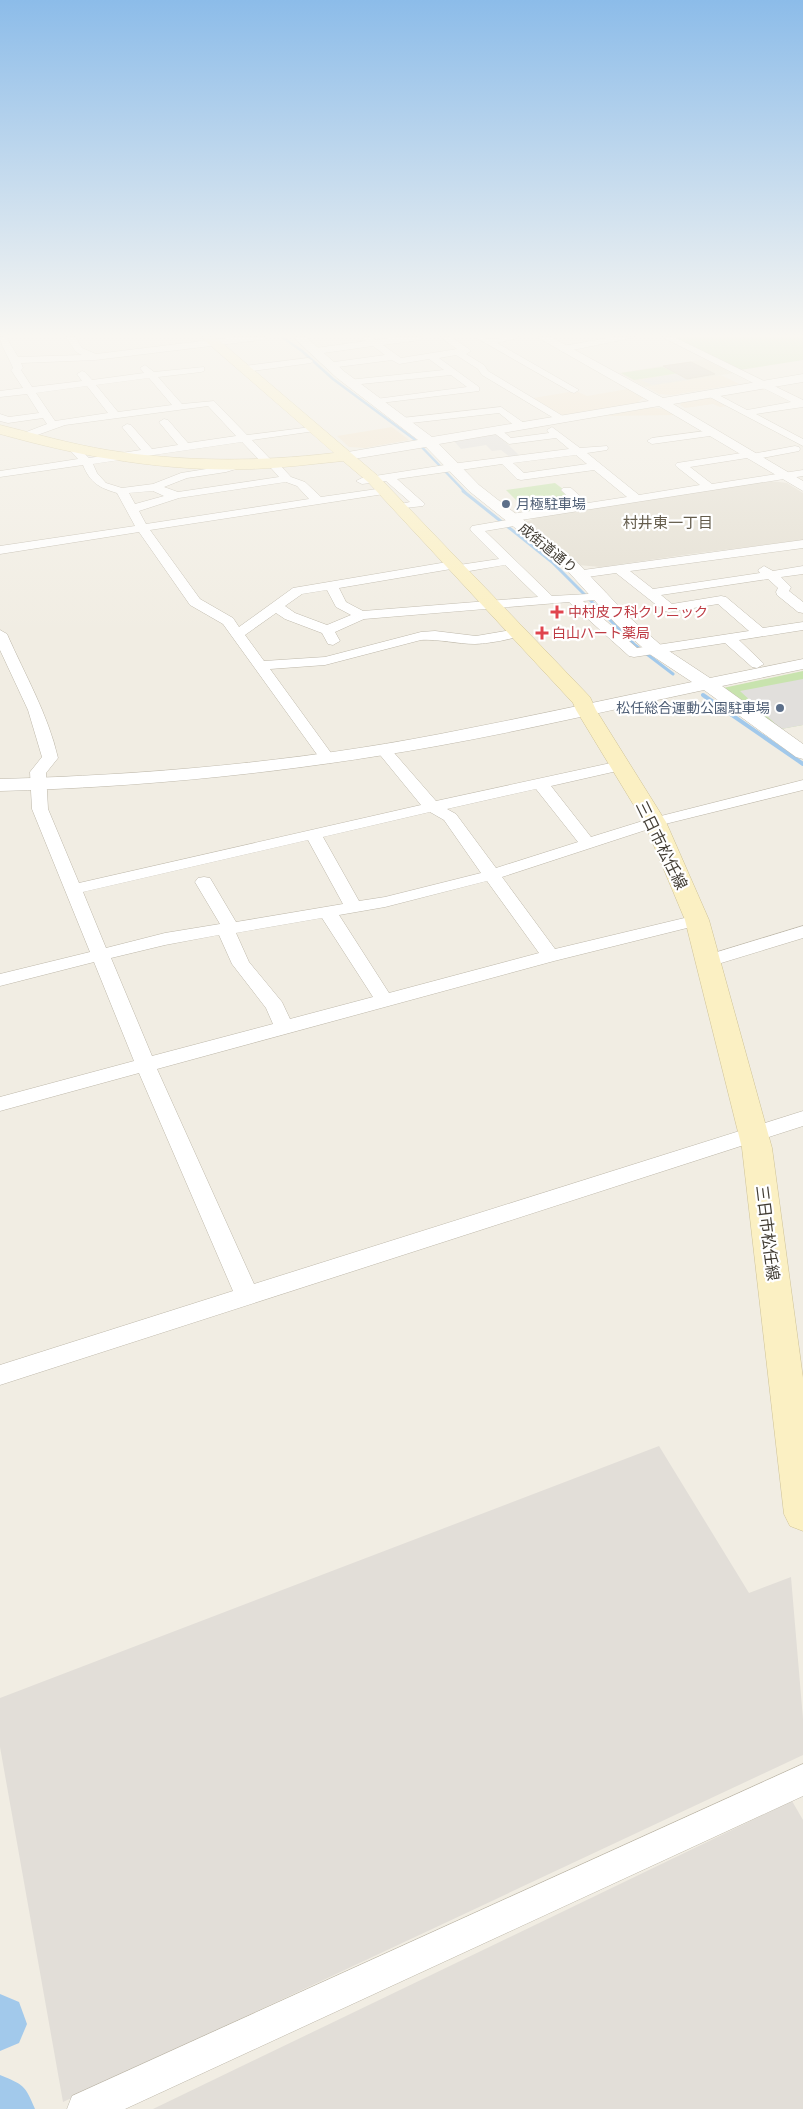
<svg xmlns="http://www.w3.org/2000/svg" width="803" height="2109" viewBox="0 0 803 2109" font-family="'Archivo Narrow','Noto Sans JP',sans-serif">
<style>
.residential{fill:#e4dfd2}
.commercial{fill:#f2e5cf}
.industrial{fill:#e2ded8}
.education{fill:#e9e3ce}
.green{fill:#c8e3ae}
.parking{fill:#e1dfdc}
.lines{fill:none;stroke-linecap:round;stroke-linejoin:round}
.stream-far2{stroke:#a2c9eb;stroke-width:2.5}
.stream-far1{stroke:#a2c9eb;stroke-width:3}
.stream{stroke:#a2c9eb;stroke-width:4}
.river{fill:#a2c9eb;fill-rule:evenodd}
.building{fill:#d1c9b9;stroke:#ccc1ad}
.minor-casing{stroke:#beb8aa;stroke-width:1}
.tertiary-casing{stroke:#beb8aa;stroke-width:1}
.secondary-casing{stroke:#cec296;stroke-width:1}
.minor{fill:#fff;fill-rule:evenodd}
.tertiary{fill:#fff;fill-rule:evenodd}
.secondary{fill:#fbf0c3;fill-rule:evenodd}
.service-dot{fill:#5c6f8a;stroke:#fff;stroke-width:2}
.health-dot{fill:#e0444e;stroke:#fff;stroke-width:2}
.labels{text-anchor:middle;stroke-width:4.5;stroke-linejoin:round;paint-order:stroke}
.far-service-label{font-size:14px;fill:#4e5e75;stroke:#fff;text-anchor:start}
.far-street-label{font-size:14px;fill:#423d34;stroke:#fff}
.far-health-label{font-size:14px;fill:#be3a42;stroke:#fff;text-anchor:start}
.far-neighbourhood-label{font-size:15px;fill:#645c4c;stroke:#fff}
.street-label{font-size:16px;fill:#423d34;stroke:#fff}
</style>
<rect width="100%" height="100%" fill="#f1ede3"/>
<path class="residential" d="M 770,481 L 787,483 L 803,493 L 803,540 L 691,554 L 601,567 L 578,565 L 526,522 L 537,517 L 595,507 Z"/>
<g class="commercial">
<path d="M 721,375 L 739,384 L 672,395 L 659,394 L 646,387 Z"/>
<path d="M 628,389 L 644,397 L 637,403 L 562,416 L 533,398 L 576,391 L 587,396 Z"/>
<path d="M 710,397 L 728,406 L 720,407 L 713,404 L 685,408 L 680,405 L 682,401 Z"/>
<path d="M 647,407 L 666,409 L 676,415 L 606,416 Z"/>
<path d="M 392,427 L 409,440 L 365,448 L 349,447 L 337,436 Z"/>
</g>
<g class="industrial">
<path d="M 659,1446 L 749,1593 L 791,1577 L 803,1719 L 803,1755 L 63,2102 L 0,1747 L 0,1698 Z"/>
<path d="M 792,1801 L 803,1820 L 803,2109 L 153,2109 Z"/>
</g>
<path class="education" d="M 705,359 L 734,373 L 645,387 L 619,373 Z"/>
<g class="green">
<path d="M 670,337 L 803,337 L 803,360 L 740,370 Z"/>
<path d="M 662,367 L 679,373 L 634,380 L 621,373 Z"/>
<path d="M 555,483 L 584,505 L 530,514 L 506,490 Z"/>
<path d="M 803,671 L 803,725 L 781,729 L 723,688 Z"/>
</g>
<g class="parking">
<path d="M 680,373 L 691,379 L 652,385 L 641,380 Z"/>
<path d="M 497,434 L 520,456 L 510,457 L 501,450 L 492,451 L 486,445 L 461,449 L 454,441 Z"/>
<path d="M 803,679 L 803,725 L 781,729 L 740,691 Z"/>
</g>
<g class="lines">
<path class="stream-far2" d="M 282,337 L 302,351 L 333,379 L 414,439 L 465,492"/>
<path class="stream-far1" d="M 463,491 L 552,562 L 635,645 L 673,674"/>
<path class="stream" d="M 703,695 L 803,764"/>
<g class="river">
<path d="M 0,1994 L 19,2002 L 27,2024 L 19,2043 L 0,2051 Z"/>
<path d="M 0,2075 C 24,2085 25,2085 35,2109 L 0,2109 Z"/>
</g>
</g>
<path class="building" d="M 691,362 L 715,374 L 687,379 L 663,366 Z"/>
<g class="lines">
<g class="minor-casing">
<g id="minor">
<path d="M 0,337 L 6,337 L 18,357 L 82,355 L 76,352 L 66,337 L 75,337 L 82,348 L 96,354 L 235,337 L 265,337 L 261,340 L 95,360 L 21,363 L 23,368 L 21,370 L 32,387 L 82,381 L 77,374 L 82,371 L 85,372 L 92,380 L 144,373 L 140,368 L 145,365 L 154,372 L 204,367 L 204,371 L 201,372 L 158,377 L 182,404 L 214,401 L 247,435 L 319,426 L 320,428 L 319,430 L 315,431 L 252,440 L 273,462 L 279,464 L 291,477 L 305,482 L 321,497 L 384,488 L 388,489 L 390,491 L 384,494 L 150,530 L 200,599 L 233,618 L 239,627 L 293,588 L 453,561 L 459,565 L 499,559 L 472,532 L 470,529 L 472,526 L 507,520 L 505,518 L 507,515 L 511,514 L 576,504 L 563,492 L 561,490 L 563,488 L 571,488 L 588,503 L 627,497 L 594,470 L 521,480 L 517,479 L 502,464 L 397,479 L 425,504 L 423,506 L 396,509 L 394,507 L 396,505 L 410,502 L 386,481 L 362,484 L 356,481 L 362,478 L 451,464 L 569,449 L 556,438 L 509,444 L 490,430 L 491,428 L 499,428 L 511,438 L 549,433 L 547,430 L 552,427 L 580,448 L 607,446 L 608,448 L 607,450 L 587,453 L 639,495 L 700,485 L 677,467 L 675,465 L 677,463 L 748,452 L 752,454 L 795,446 L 799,447 L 800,449 L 799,451 L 752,460 L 747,458 L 690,467 L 712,484 L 803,470 L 803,476 L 521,520 L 522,522 L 520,525 L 485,531 L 552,596 L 606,593 L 608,596 L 606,599 L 583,601 L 637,648 L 749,631 L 718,604 L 669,612 L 664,611 L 616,573 L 580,578 L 576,577 L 574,574 L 576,571 L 803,540 L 803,548 L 630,571 L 653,589 L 760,573 L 758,570 L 764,566 L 773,571 L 803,566 L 803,574 L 781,577 L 791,587 L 789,591 L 803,602 L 803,613 L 798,612 L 777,595 L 776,592 L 778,588 L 768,579 L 661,595 L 672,604 L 721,596 L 726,597 L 763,628 L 803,622 L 803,630 L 739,640 L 764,664 L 757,668 L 752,667 L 725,643 L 634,657 L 629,656 L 569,602 L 364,619 L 335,632 L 340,641 L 333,645 L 328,644 L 322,633 L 285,619 L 276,613 L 245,635 L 264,661 L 325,657 L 421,632 L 435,631 L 476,636 L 517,629 L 524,633 C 519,639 484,644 475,644 C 457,644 440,639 421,640 L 325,665 L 270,669 L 334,757 L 331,760 L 321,760 L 223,624 L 190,605 L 139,532 L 0,554 L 0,546 L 135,526 L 117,493 C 100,488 90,483 83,465 L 0,477 L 0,471 L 78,459 L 68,448 L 73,445 L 77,446 L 89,458 L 141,450 L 122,427 L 127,424 L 131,425 L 152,449 L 178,445 L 159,422 L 164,419 L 168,420 L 188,443 L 236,436 L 208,406 L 65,425 L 29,438 L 21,438 L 20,436 L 21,434 L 47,424 L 43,418 L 8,423 L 0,421 L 0,414 L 9,417 L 39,413 L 27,394 L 0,397 L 0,391 L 23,388 L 11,370 L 13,368 C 10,359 0,345 0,337 ZM 149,378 L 172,405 L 118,412 L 96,385 ZM 87,386 L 108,413 L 55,421 L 36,393 ZM 242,442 L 265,466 L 271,468 L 279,477 L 178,492 L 164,487 L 187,478 L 226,472 L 246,466 L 248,464 L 242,461 L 225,466 L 181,473 L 153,484 L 122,488 L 106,483 L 97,473 L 93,464 ZM 576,455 L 587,464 L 524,473 L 513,463 ZM 286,482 L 297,486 L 309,499 L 146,524 L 139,511 L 179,498 ZM 153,491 L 164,496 L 135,504 L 129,493 ZM 505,565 L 538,597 L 363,611 L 346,602 L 339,588 L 451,569 L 457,573 ZM 327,590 L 336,607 L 351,615 L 327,625 L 295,613 L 285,606 L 302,594 Z"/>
<path d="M 362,337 L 372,337 L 376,340 L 396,337 L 424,337 L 420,340 L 383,345 L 401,358 L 457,349 L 440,337 L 451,337 L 469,349 L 471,351 L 466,354 L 484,365 L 488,371 L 566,418 L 565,420 L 557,420 L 482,375 L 478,369 L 456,355 L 439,358 L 479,387 L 479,391 L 372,404 L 372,400 L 376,399 L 467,387 L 451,375 L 351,385 L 348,384 L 348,380 L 444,370 L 429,359 L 399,364 L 392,360 L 330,368 L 325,365 L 327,363 L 385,355 L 373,346 L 316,354 L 311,351 L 316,348 L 366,341 Z"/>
<path d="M 475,337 L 489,339 L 521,337 L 497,343 L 579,390 L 574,393 L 571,392 Z"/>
<path d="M 614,337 L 636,337 L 563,352 L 558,349 L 563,346 Z"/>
<path d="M 662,337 L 674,337 L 803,400 L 803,407 L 756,414 L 803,439 L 803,446 L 704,394 L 709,391 L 713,392 L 747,410 L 791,402 Z"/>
<path d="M 308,358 L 313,361 L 311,363 L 245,372 L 240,369 L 245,366 Z"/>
<path d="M 501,407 L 524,423 L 525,425 L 524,427 L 516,427 L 499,413 L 402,424 L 397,421 L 402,418 Z"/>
<path d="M 713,430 L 718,433 L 717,435 L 652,444 L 647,441 L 652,438 Z"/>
<path d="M 0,630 L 7,634 C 25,675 48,714 58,758 L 46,773 L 48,809 L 79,883 L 421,805 L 376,750 L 379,747 L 389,747 L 436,801 L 620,761 L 626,763 L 628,766 L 626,769 L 551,786 L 591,837 L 649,819 L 803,780 L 803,790 L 661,825 L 502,877 L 555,949 L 697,915 L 703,916 L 706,920 L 703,924 L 554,961 L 157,1069 L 254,1284 L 803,1111 L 803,1126 L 0,1385 L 0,1365 L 233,1291 L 139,1073 L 0,1111 L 0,1097 L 134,1061 L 94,962 L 0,986 L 0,974 L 90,952 L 32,809 L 30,772 L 42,757 L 28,710 L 0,650 ZM 536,789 L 578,842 L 496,868 L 456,814 L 447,809 ZM 430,812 L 444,820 L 481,873 L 385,897 L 359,901 L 323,837 ZM 308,840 L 343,904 L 236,922 L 210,878 L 204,877 L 198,878 L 195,882 L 220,924 L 165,933 L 106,948 L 83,892 ZM 487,881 L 539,953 L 389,993 L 339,915 L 385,907 ZM 322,918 L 373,997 L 290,1019 L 282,1002 L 249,962 L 236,933 ZM 219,935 L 232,964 L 266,1008 L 273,1024 L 152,1056 L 111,958 L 165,945 Z"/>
<path d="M 803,926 L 803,938 L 708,967 L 701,965 L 699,961 L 701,957 Z"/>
<path d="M 803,1764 L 803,1796 L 125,2109 L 67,2109 L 72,2096 Z"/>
</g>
</g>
<g class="tertiary-casing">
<path id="tertiary" d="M 293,337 L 306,337 L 345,372 L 432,437 L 649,401 L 537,337 L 551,337 L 663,398 L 803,374 L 803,382 L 673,404 L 803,481 L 803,491 L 659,406 L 439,444 L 479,485 L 576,561 L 629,617 L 663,647 L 710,678 L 803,659 L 803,669 L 722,686 L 803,744 L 803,759 L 796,757 L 704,690 C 615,709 526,730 437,746 C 292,772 147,787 0,791 L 0,779 C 147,775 295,762 440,734 C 524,718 608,699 692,682 L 651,655 L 617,625 L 564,567 L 469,491 L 426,447 L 347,460 L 342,459 L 340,456 L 342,453 L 418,440 L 337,378 Z"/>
</g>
<g class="secondary-casing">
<path id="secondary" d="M 201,337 L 215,337 L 378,476 L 590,697 L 596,710 L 666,822 L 709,920 L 772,1148 L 803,1378 L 803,1531 L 790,1526 L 784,1514 L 742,1148 L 685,920 L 644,822 L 576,710 L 573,703 L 368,482 L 343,461 C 312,464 282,468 252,469 C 166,472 82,457 0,434 L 0,425 C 36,434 71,444 107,450 C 183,462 257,462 334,453 Z"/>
</g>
<use href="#minor" class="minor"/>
<use href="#tertiary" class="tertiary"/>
<use href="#secondary" class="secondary"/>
</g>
<linearGradient id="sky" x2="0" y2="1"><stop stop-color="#8cbce9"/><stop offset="0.53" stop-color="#f9f7f2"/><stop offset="1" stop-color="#f9f7f2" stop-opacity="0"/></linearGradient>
<rect width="803" height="633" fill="url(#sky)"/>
<g class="service-dot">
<circle cx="506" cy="504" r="5"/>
<circle cx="780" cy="708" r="5"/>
</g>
<g class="health-dot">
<path d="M554.5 604.5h5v5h5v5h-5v5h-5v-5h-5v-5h5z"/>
<path d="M539.5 625.5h5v5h5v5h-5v5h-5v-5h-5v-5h5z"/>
</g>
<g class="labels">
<g class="far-service-label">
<text x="516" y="509">月極駐車場</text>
<text x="770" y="713" text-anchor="end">松任総合運動公園駐車場</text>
</g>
<g class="far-street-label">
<text transform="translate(548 548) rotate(39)" y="5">成街道通り</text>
</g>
<g class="far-health-label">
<text x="568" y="617">中村皮フ科クリニック</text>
<text x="552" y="638">白山ハート薬局</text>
</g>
<g class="far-neighbourhood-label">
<text x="668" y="528">村井東一丁目</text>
</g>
<g class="street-label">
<text transform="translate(662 845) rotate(64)" y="6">三日市松任線</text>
<text transform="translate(768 1233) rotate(83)" y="6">三日市松任線</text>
</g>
</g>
</svg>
